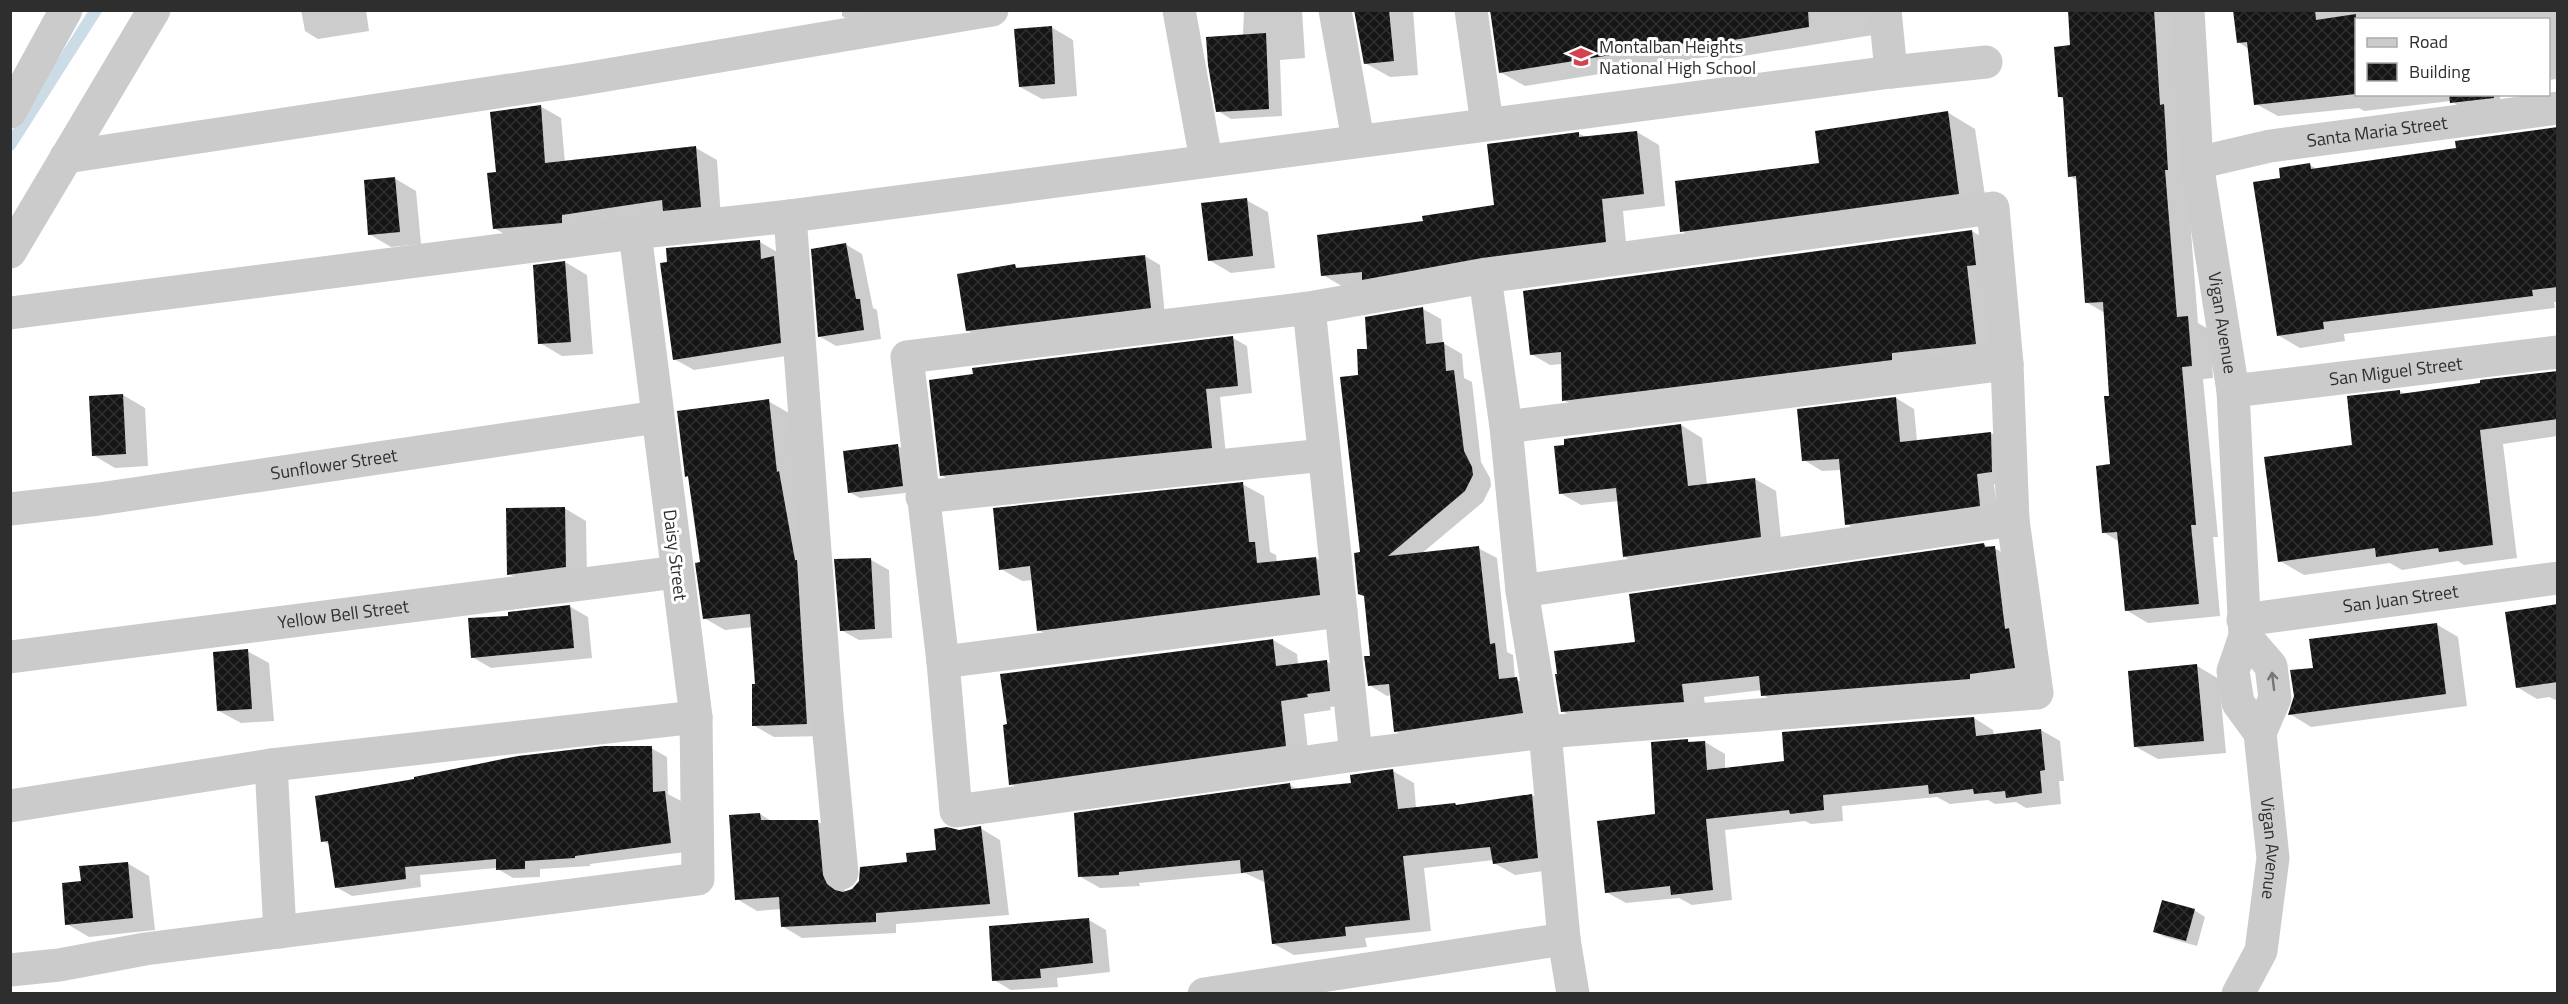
<svg xmlns="http://www.w3.org/2000/svg" width="2568" height="1004" viewBox="0 0 2568 1004" font-family="'Titillium Web',sans-serif">
<style>
.shadow{fill:#0003}
.lines{fill:none;stroke-linecap:round;stroke-linejoin:round}
.stream{stroke:#cbdce7;stroke-width:12}
.building{fill:url(#building-cross-hatch)}
.minor{stroke:#cbcbcb;stroke-width:33}
.oneway{stroke:#757575}
.labels{text-anchor:middle;stroke-width:6;stroke-linejoin:round;paint-order:stroke}
.poi-label{font-size:18px;fill:#2e2e2e;stroke:#fff;text-anchor:start}
.street-label{font-size:18px;fill:#2e2e2e;stroke:#fff}
</style>
<defs>
<pattern id="building-cross-hatch" width="8" height="8" patternUnits="userSpaceOnUse" patternTransform="scale(1.5)"><rect width="8" height="8" fill="#151515"/><path d="M0 0l8 8M0 8l8-8" fill="none" stroke="#2f2f2f"/></pattern>
</defs>
<rect width="100%" height="100%" fill="#fff"/>
<g class="shadow">
<path d="M 301,10 L 366,10 L 369,31 L 318,39 L 305,31 Z"/>
<path d="M 842,10 L 903,10 L 860,26 L 842,16 Z"/>
<path d="M 1244,10 L 1302,10 L 1305,58 L 1280,60 L 1282,116 L 1231,119 L 1218,111 L 1243,36 Z"/>
<path d="M 1356,10 L 1413,10 L 1418,75 L 1390,77 L 1365,63 Z"/>
<path d="M 1492,10 L 1869,10 L 1873,35 L 1719,60 L 1712,56 L 1525,86 L 1500,72 Z"/>
<path d="M 2069,10 L 2174,10 L 2198,323 L 2210,330 L 2213,378 L 2203,379 L 2218,537 L 2213,537 L 2220,616 L 2148,623 L 2126,610 L 2120,542 L 2103,532 L 2112,466 L 2111,397 L 2105,313 L 2086,302 L 2078,181 L 2070,176 L 2064,100 L 2059,96 L 2072,47 Z"/>
<path d="M 2235,10 L 2558,10 L 2558,79 L 2548,80 L 2548,20 L 2356,20 L 2356,94 L 2500,94 L 2501,111 L 2473,115 L 2451,101 L 2364,111 L 2359,108 L 2278,116 L 2256,104 L 2249,49 L 2238,42 Z"/>
<path d="M 1051,27 L 1073,40 L 1077,96 L 1042,99 L 1020,87 Z"/>
<path d="M 540,106 L 561,118 L 565,163 L 696,148 L 717,160 L 721,218 L 515,240 L 494,228 Z"/>
<path d="M 1947,112 L 1975,129 L 1987,209 L 1709,247 L 1682,231 L 1821,164 Z"/>
<path d="M 2558,128 L 2558,302 L 2554,302 L 2555,308 L 2344,334 L 2345,341 L 2300,348 L 2278,335 L 2281,179 L 2310,165 L 2317,169 L 2458,149 Z"/>
<path d="M 1637,132 L 1659,145 L 1665,206 L 1623,211 L 1627,254 L 1345,288 L 1323,275 L 1425,223 L 1496,207 L 1578,133 L 1586,137 Z"/>
<path d="M 394,178 L 416,191 L 421,244 L 391,247 L 369,234 Z"/>
<path d="M 1246,200 L 1268,212 L 1275,268 L 1231,273 L 1209,260 Z"/>
<path d="M 1972,231 L 1990,242 L 1994,354 L 1582,411 L 1564,400 L 1562,364 L 1550,365 L 1531,354 Z"/>
<path d="M 760,242 L 779,253 L 799,354 L 694,370 L 674,359 Z"/>
<path d="M 845,244 L 862,254 L 873,308 L 877,310 L 881,339 L 836,346 L 819,336 Z"/>
<path d="M 1145,256 L 1160,265 L 1165,316 L 983,339 L 967,330 L 1015,266 L 1020,269 Z"/>
<path d="M 565,262 L 587,275 L 593,354 L 562,356 L 540,343 Z"/>
<path d="M 1423,309 L 1441,319 L 1443,343 L 1462,354 L 1464,378 L 1472,382 L 1481,462 L 1490,478 L 1491,486 L 1483,502 L 1421,554 L 1478,548 L 1497,558 L 1507,652 L 1513,655 L 1515,679 L 1535,689 L 1541,723 L 1413,741 L 1395,731 L 1391,695 L 1387,696 L 1369,685 L 1372,657 L 1362,554 L 1360,377 L 1368,350 Z"/>
<path d="M 1233,338 L 1247,346 L 1252,393 L 1220,397 L 1226,455 L 956,484 L 941,475 Z"/>
<path d="M 2558,372 L 2558,436 L 2503,444 L 2517,558 L 2464,565 L 2458,561 L 2402,570 L 2390,563 L 2304,575 L 2280,561 L 2354,446 L 2400,391 L 2406,395 Z"/>
<path d="M 123,395 L 145,408 L 148,466 L 115,468 L 93,455 Z"/>
<path d="M 1896,398 L 1914,409 L 1917,441 L 1991,433 L 2009,444 L 2010,482 L 1994,484 L 1998,516 L 1865,535 L 1847,524 L 1841,470 L 1822,471 L 1804,460 Z"/>
<path d="M 768,401 L 789,413 L 827,736 L 774,737 L 753,725 L 756,685 L 753,627 L 725,630 L 704,618 L 702,563 L 690,478 L 686,476 Z"/>
<path d="M 1681,425 L 1702,438 L 1707,485 L 1755,479 L 1776,491 L 1782,549 L 1645,569 L 1625,557 L 1619,501 L 1581,505 L 1560,493 Z"/>
<path d="M 898,446 L 909,452 L 914,492 L 860,498 L 849,492 Z"/>
<path d="M 1242,484 L 1264,496 L 1270,552 L 1276,555 L 1277,563 L 1316,558 L 1337,571 L 1341,606 L 1060,642 L 1039,630 L 1033,580 L 1022,581 L 1001,569 Z"/>
<path d="M 564,508 L 586,521 L 587,579 L 530,586 L 509,574 Z"/>
<path d="M 1984,545 L 1994,548 L 2017,560 L 2036,680 L 1785,708 L 1763,695 L 1762,690 L 1704,697 L 1706,714 L 1585,724 L 1562,711 L 1636,643 Z"/>
<path d="M 871,560 L 889,570 L 892,638 L 859,640 L 841,630 Z"/>
<path d="M 569,606 L 588,617 L 592,658 L 491,668 L 472,657 L 510,617 Z"/>
<path d="M 2558,606 L 2558,701 L 2549,697 L 2537,699 L 2517,687 Z"/>
<path d="M 2436,624 L 2458,637 L 2467,706 L 2311,727 L 2290,714 L 2315,669 Z"/>
<path d="M 1273,640 L 1297,654 L 1298,665 L 1327,662 L 1350,675 L 1353,704 L 1330,707 L 1331,710 L 1304,714 L 1309,759 L 1034,797 L 1011,784 Z"/>
<path d="M 247,651 L 269,663 L 274,721 L 241,723 L 219,711 Z"/>
<path d="M 2197,666 L 2219,679 L 2226,753 L 2158,759 L 2136,747 Z"/>
<path d="M 1974,718 L 1993,730 L 1994,735 L 2041,730 L 2060,741 L 2064,781 L 2059,781 L 2061,804 L 2026,808 L 2016,802 L 1995,804 L 1988,800 L 1950,804 L 1937,797 L 1842,806 L 1843,821 L 1811,824 L 1805,821 L 1725,830 L 1732,900 L 1692,905 L 1679,898 L 1626,903 L 1606,892 L 1657,816 L 1688,741 L 1691,743 L 1705,742 L 1725,754 L 1725,769 L 1786,762 Z"/>
<path d="M 651,748 L 667,757 L 668,794 L 681,801 L 686,852 L 590,864 L 590,866 L 540,869 L 540,877 L 513,878 L 496,868 L 420,875 L 421,887 L 352,896 L 336,887 L 330,845 L 323,841 Z"/>
<path d="M 1393,771 L 1414,783 L 1416,808 L 1458,806 L 1532,795 L 1552,807 L 1558,869 L 1515,875 L 1494,863 L 1494,860 L 1424,868 L 1431,931 L 1365,938 L 1367,947 L 1294,955 L 1274,944 L 1266,883 L 1245,873 L 1139,883 L 1140,886 L 1100,888 L 1079,876 L 1290,785 L 1299,790 L 1353,784 Z"/>
<path d="M 760,814 L 773,822 L 818,822 L 838,833 L 845,893 L 938,852 L 980,828 L 1000,840 L 1009,915 L 896,924 L 896,933 L 802,938 L 782,926 L 781,909 L 757,911 L 737,899 Z"/>
<path d="M 127,863 L 149,876 L 155,930 L 89,937 L 67,924 L 83,882 Z"/>
<path d="M 2194,910 L 2205,917 L 2197,946 L 2165,937 L 2155,931 Z"/>
<path d="M 1089,920 L 1106,930 L 1110,972 L 1057,978 L 1058,987 L 1011,990 L 994,980 Z"/>
<path d="M 517,992 L 520,994 L 471,994 Z"/>
</g>
<g class="lines">
<path class="stream" d="M 10,145 L 96,10"/>
</g>
<g class="building">
<path d="M 1354,10 L 1389,10 L 1394,61 L 1364,64 Z"/>
<path d="M 1490,10 L 1808,10 L 1809,27 L 1693,47 L 1692,42 L 1499,73 Z"/>
<path d="M 2068,10 L 2154,10 L 2160,105 L 2164,104 L 2168,170 L 2165,170 L 2177,317 L 2188,316 L 2192,366 L 2182,367 L 2196,525 L 2191,525 L 2199,604 L 2125,611 L 2117,532 L 2102,533 L 2096,466 L 2110,464 L 2104,396 L 2109,396 L 2103,302 L 2085,303 L 2076,176 L 2068,177 L 2063,97 L 2058,97 L 2054,47 L 2070,45 Z"/>
<path d="M 2233,10 L 2315,10 L 2316,20 L 2356,14 L 2356,94 L 2254,105 L 2247,42 L 2237,43 Z"/>
<path d="M 1052,26 L 1055,84 L 1019,87 L 1014,29 Z"/>
<path d="M 1266,33 L 1269,109 L 1216,112 L 1208,65 L 1206,37 Z"/>
<path d="M 2449,94 L 2494,94 L 2494,98 L 2450,103 Z"/>
<path d="M 541,105 L 545,163 L 696,146 L 701,207 L 663,211 L 662,200 L 562,215 L 562,223 L 493,229 L 487,173 L 496,172 L 490,112 Z"/>
<path d="M 1948,111 L 1959,194 L 1680,232 L 1675,181 L 1819,163 L 1815,131 Z"/>
<path d="M 2558,127 L 2558,287 L 2532,290 L 2533,296 L 2323,322 L 2324,329 L 2277,336 L 2253,182 L 2280,178 L 2279,168 L 2310,163 L 2311,169 L 2456,148 L 2455,141 Z"/>
<path d="M 1637,131 L 1644,194 L 1602,199 L 1606,242 L 1482,258 L 1362,280 L 1362,272 L 1321,276 L 1317,235 L 1423,221 L 1422,216 L 1494,205 L 1487,144 L 1579,132 L 1579,137 Z"/>
<path d="M 395,177 L 400,232 L 368,235 L 364,180 Z"/>
<path d="M 1247,198 L 1253,256 L 1208,261 L 1201,203 Z"/>
<path d="M 1972,230 L 1976,265 L 1967,266 L 1976,344 L 1892,353 L 1892,360 L 1562,401 L 1561,352 L 1530,355 L 1523,291 Z"/>
<path d="M 760,240 L 761,259 L 774,256 L 781,343 L 673,360 L 660,263 L 667,262 L 666,248 Z"/>
<path d="M 846,243 L 856,299 L 860,299 L 864,330 L 818,337 L 811,249 Z"/>
<path d="M 1145,255 L 1151,308 L 966,331 L 957,274 L 1015,264 L 1016,268 Z"/>
<path d="M 565,261 L 571,342 L 538,344 L 533,265 Z"/>
<path d="M 1423,307 L 1426,344 L 1444,342 L 1446,371 L 1454,370 L 1464,451 L 1472,467 L 1473,475 L 1465,491 L 1388,556 L 1479,546 L 1490,644 L 1495,643 L 1499,679 L 1517,677 L 1523,713 L 1394,732 L 1389,684 L 1368,686 L 1364,656 L 1370,656 L 1364,596 L 1358,594 L 1354,553 L 1360,552 L 1340,377 L 1358,375 L 1357,349 L 1367,349 L 1365,317 Z"/>
<path d="M 1233,336 L 1238,386 L 1206,389 L 1212,448 L 940,476 L 929,380 L 973,374 L 972,368 Z"/>
<path d="M 2558,371 L 2558,419 L 2480,430 L 2493,545 L 2439,552 L 2438,548 L 2376,557 L 2375,548 L 2278,562 L 2264,457 L 2352,445 L 2347,396 L 2400,390 L 2400,394 L 2480,383 L 2480,380 Z"/>
<path d="M 123,394 L 126,454 L 92,456 L 89,396 Z"/>
<path d="M 1896,397 L 1900,442 L 1991,432 L 1992,472 L 1977,474 L 1980,506 L 1845,525 L 1839,459 L 1802,461 L 1797,409 Z"/>
<path d="M 769,399 L 777,472 L 779,471 L 795,560 L 797,560 L 807,724 L 752,726 L 752,684 L 755,684 L 750,614 L 703,619 L 695,563 L 700,562 L 688,476 L 685,477 L 684,468 L 677,411 Z"/>
<path d="M 1681,424 L 1688,486 L 1755,478 L 1761,537 L 1623,557 L 1616,488 L 1559,494 L 1554,446 L 1564,445 L 1564,439 Z"/>
<path d="M 898,444 L 903,486 L 848,493 L 843,451 Z"/>
<path d="M 1243,482 L 1249,542 L 1255,542 L 1257,563 L 1316,557 L 1320,595 L 1037,631 L 1030,566 L 999,570 L 993,508 Z"/>
<path d="M 565,507 L 566,567 L 507,575 L 506,508 Z"/>
<path d="M 1984,543 L 1985,547 L 1995,546 L 2005,629 L 2009,628 L 2015,668 L 1970,674 L 1970,679 L 1761,696 L 1759,676 L 1682,684 L 1684,702 L 1561,712 L 1555,674 L 1557,674 L 1554,651 L 1635,642 L 1629,594 Z"/>
<path d="M 871,558 L 875,629 L 840,631 L 834,559 Z"/>
<path d="M 2558,604 L 2558,682 L 2516,688 L 2505,612 Z"/>
<path d="M 570,605 L 574,648 L 471,658 L 468,618 L 508,616 L 508,612 Z"/>
<path d="M 2437,623 L 2446,694 L 2288,715 L 2294,696 L 2290,670 L 2313,668 L 2309,639 Z"/>
<path d="M 1273,639 L 1276,666 L 1327,660 L 1330,691 L 1307,694 L 1308,697 L 1281,701 L 1286,746 L 1009,785 L 1003,725 L 1007,724 L 1000,674 Z"/>
<path d="M 248,649 L 252,709 L 217,711 L 213,652 Z"/>
<path d="M 2197,664 L 2204,741 L 2134,747 L 2128,671 Z"/>
<path d="M 1974,717 L 1976,736 L 2041,729 L 2045,770 L 2040,771 L 2042,793 L 2006,798 L 2005,791 L 1974,794 L 1973,789 L 1929,794 L 1928,785 L 1823,795 L 1824,810 L 1790,814 L 1789,810 L 1706,819 L 1713,890 L 1671,895 L 1670,886 L 1605,893 L 1597,821 L 1655,814 L 1651,742 L 1688,739 L 1688,742 L 1705,741 L 1707,770 L 1784,761 L 1782,732 Z"/>
<path d="M 604,746 L 652,746 L 653,792 L 665,791 L 671,843 L 575,856 L 575,858 L 525,861 L 525,869 L 496,870 L 496,859 L 405,867 L 406,879 L 335,888 L 328,841 L 321,842 L 315,796 L 414,779 L 414,777 L 518,756 Z"/>
<path d="M 1393,769 L 1398,809 L 1455,803 L 1456,805 L 1532,794 L 1538,858 L 1493,864 L 1490,847 L 1403,856 L 1410,920 L 1345,927 L 1346,936 L 1272,944 L 1263,870 L 1241,873 L 1240,860 L 1119,872 L 1119,875 L 1078,877 L 1074,813 L 1290,783 L 1291,789 L 1351,783 L 1350,775 Z"/>
<path d="M 760,813 L 761,820 L 818,820 L 823,875 L 827,884 L 835,890 L 843,892 L 852,889 L 859,881 L 860,867 L 907,862 L 906,853 L 936,850 L 934,829 L 947,827 L 959,830 L 981,826 L 990,904 L 876,913 L 876,922 L 781,927 L 779,897 L 735,900 L 729,815 Z"/>
<path d="M 128,862 L 133,918 L 65,925 L 62,883 L 81,881 L 79,866 Z"/>
<path d="M 2162,900 L 2195,909 L 2186,941 L 2153,932 Z"/>
<path d="M 1089,918 L 1093,963 L 1040,969 L 1041,978 L 992,981 L 989,926 Z"/>
</g>
<g class="lines">
<g class="minor">
<path d="M 1179,10 L 1206,160"/>
<path d="M 1335,10 L 1358,140"/>
<path d="M 1471,10 L 1487,124"/>
<path d="M 1885,10 L 1891,72"/>
<path id="s1" d="M 2188,10 L 2197,163 L 2233,391 L 2245,636 L 2233,671 L 2238,703 L 2260,733 L 2273,858 L 2261,951 L 2238,994"/>
<path d="M 10,112 L 66,10"/>
<path d="M 66,157 L 583,79 L 992,10"/>
<path id="s2" d="M 2197,163 L 2270,146 L 2558,108"/>
<path d="M 790,216 L 827,713 L 842,873"/>
<path d="M 10,252 L 154,10"/>
<path d="M 1485,277 L 1506,427 L 1522,591 L 1545,732 L 1564,939 L 1573,994"/>
<path d="M 1309,308 L 907,357 L 943,662 L 956,811 L 1356,755 L 1545,732 L 2037,693 L 2013,520 L 2007,364 L 1993,208 L 1485,277 L 1309,308 L 1356,755"/>
<path d="M 10,313 L 635,233 L 790,216 L 1891,72 L 1986,62"/>
<path id="s3" d="M 2233,391 L 2558,352"/>
<path d="M 1506,427 L 2007,364"/>
<path d="M 922,497 L 1324,455"/>
<path id="s4" d="M 10,509 L 99,499 L 657,417"/>
<path d="M 1522,591 L 2013,520"/>
<path id="s5" d="M 2243,620 L 2558,578"/>
<path d="M 2245,636 L 2271,666 L 2275,698 L 2260,733"/>
<path id="s6" d="M 10,657 L 677,572"/>
<path d="M 943,662 L 1341,611"/>
<path d="M 271,765 L 280,932"/>
<path d="M 10,806 L 271,765 L 696,717"/>
<path d="M 10,970 L 59,965 L 145,949 L 698,879 L 696,717 L 635,233"/>
<path d="M 1204,994 L 1564,939"/>
</g>
</g>
<defs><path id="oneway-shaft" d="M-6 0H5M1.5-3L5.5 0L1.5 3" fill="none" stroke-width="1.6" stroke-linecap="round" stroke-linejoin="round" transform="scale(1.5)"/></defs>
<use class="oneway" href="#oneway-shaft" transform="translate(2273 681) rotate(-97)"/>
<defs>
<g id="school-bare" transform="scale(1.8)"><path d="M0-5L7-2L0 1L-7-2ZM-4 1L0 2.5L4 1V4Q0 6-4 4Z" fill="#d1434e" stroke="#fff" stroke-width="2.5" paint-order="stroke"/></g>
</defs>
<g fill-rule="evenodd">
<use href="#school-bare" x="1581" y="57"/>
</g>
<g class="labels">
<g class="poi-label">
<text x="1599" y="53">Montalban Heights<tspan x="1599" dy="21">National High School</tspan></text>
</g>
<g class="street-label">
<text dy="6" stroke="none"><textPath href="#s2" startOffset="183">Santa Maria Street</textPath></text>
<text dy="6" stroke="none"><textPath href="#s1" startOffset="315">Vigan Avenue</textPath></text>
<text dy="6" stroke="none"><textPath href="#s3" startOffset="164">San Miguel Street</textPath></text>
<text dy="6" stroke="none"><textPath href="#s4" startOffset="327">Sunflower Street</textPath></text>
<text transform="translate(675 555) rotate(83)" y="6">Daisy Street</text>
<text dy="6" stroke="none"><textPath href="#s5" startOffset="159">San Juan Street</textPath></text>
<text dy="6" stroke="none"><textPath href="#s6" startOffset="336">Yellow Bell Street</textPath></text>
<text dy="6" stroke="none"><textPath href="#s1" startOffset="852">Vigan Avenue</textPath></text>
</g>
</g>
<rect width="2568" height="1004" fill="none" stroke="#2e2e2e" stroke-width="24"/>
<rect x="2355" y="18" width="195" height="78" fill="#ffffff" stroke="#ababab" stroke-width="1.5"/>
<rect x="2367" y="38" width="30" height="9" fill="#cbcbcb" stroke="#ababab" stroke-width="1.5"/>
<text x="2409" y="48" font-size="18" fill="#2e2e2e">Road</text>
<rect x="2367" y="63" width="30" height="18" fill="url(#building-cross-hatch)" stroke="#ababab" stroke-width="1.5"/>
<text x="2409" y="78" font-size="18" fill="#2e2e2e">Building</text>
</svg>
